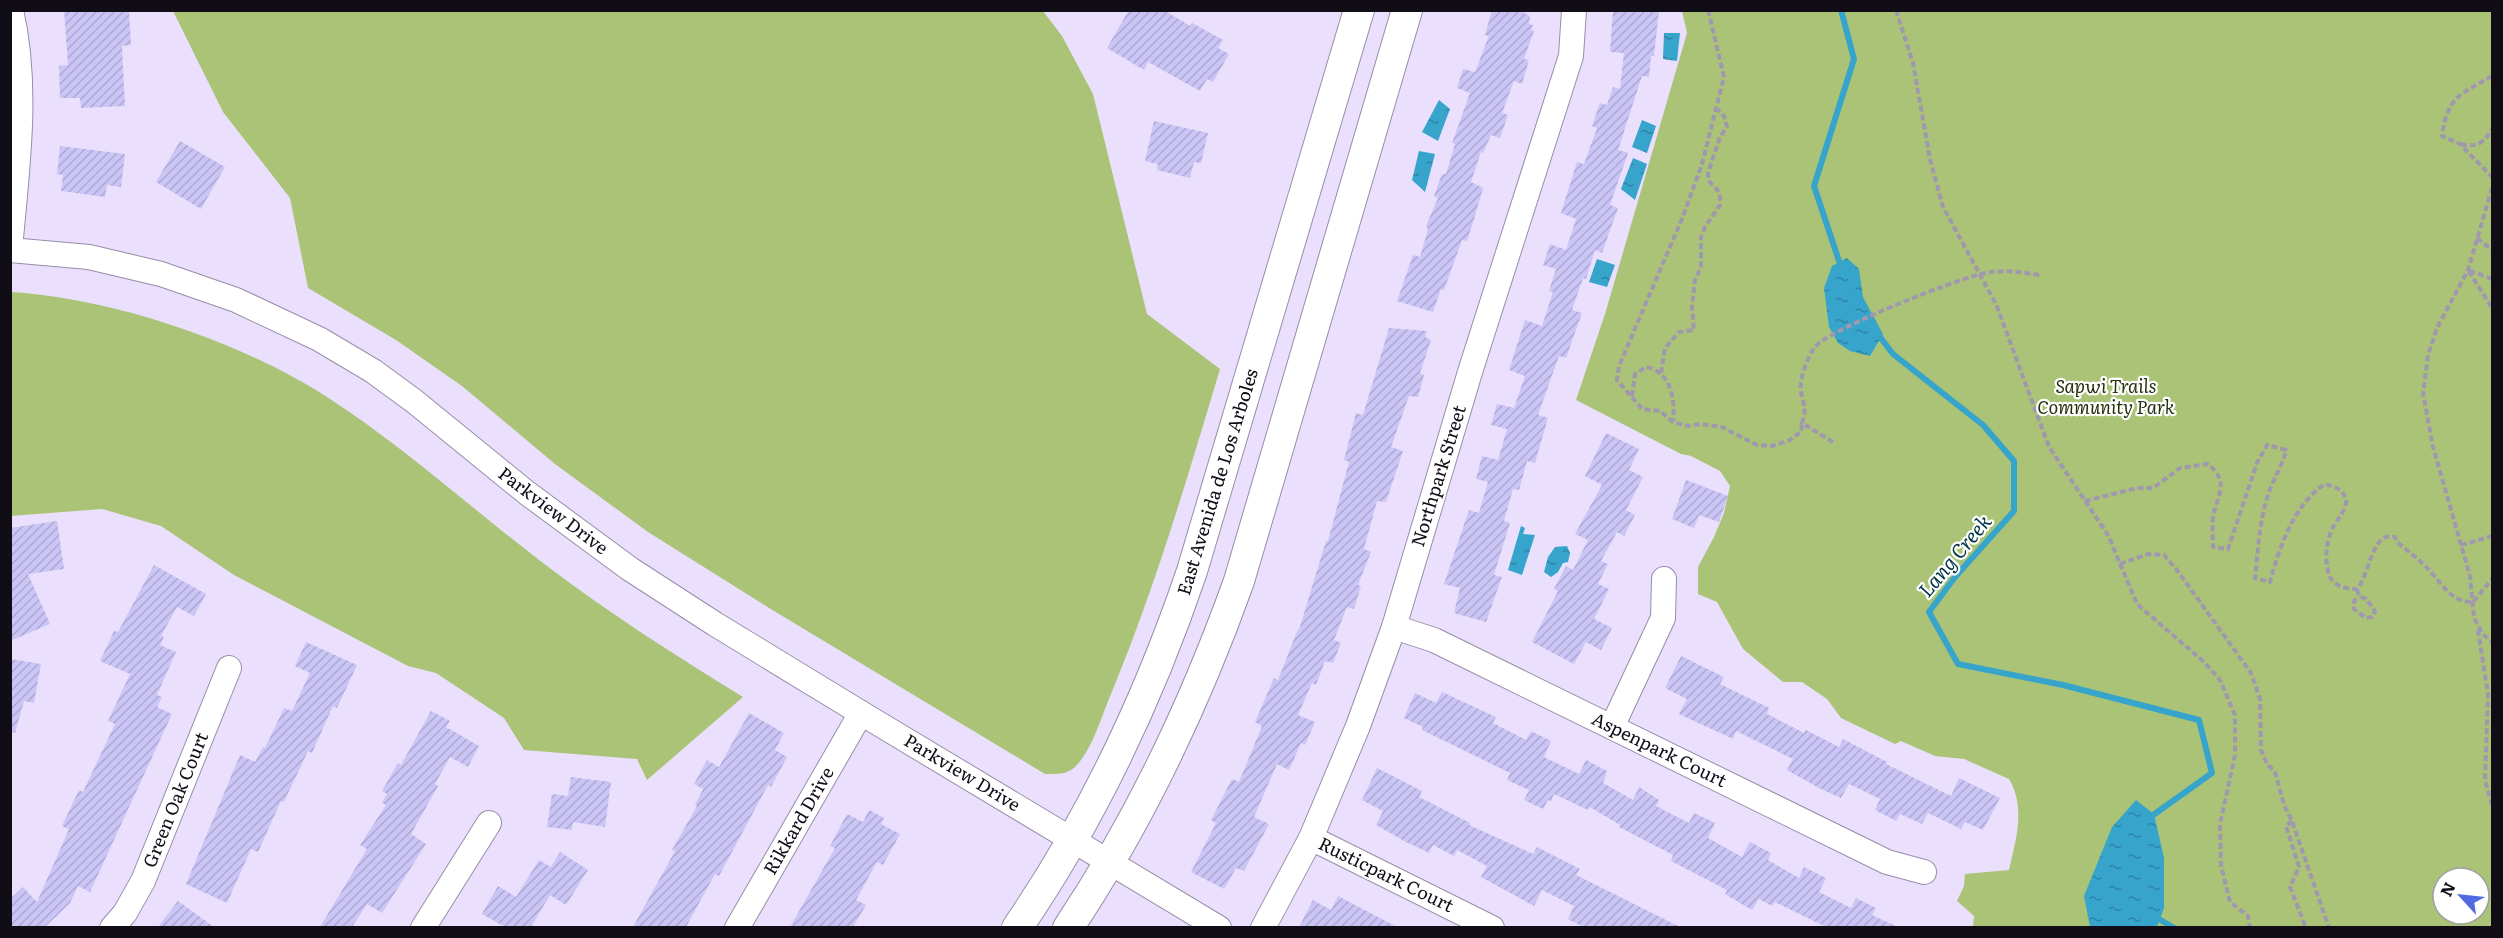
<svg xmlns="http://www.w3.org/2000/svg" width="2503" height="938" viewBox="0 0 2503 938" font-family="Literata,serif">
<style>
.green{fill:#aac376;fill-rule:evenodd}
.water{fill:url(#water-ripples)}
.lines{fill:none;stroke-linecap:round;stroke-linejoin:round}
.stream{stroke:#37a4cc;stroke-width:6}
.building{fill:url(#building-hatch)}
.minor-casing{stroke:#988da8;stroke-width:26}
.major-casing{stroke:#988da8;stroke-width:32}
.path{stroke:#a098af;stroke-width:4;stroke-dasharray:6 3;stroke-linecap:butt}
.minor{stroke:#fff;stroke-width:24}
.major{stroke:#fff;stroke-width:30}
.labels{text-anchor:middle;stroke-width:4.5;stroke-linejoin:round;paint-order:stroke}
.park-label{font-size:18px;font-style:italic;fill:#27310e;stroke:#fff}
.street-label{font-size:18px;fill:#110d17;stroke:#fff}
.water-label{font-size:20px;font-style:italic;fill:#023445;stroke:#fff}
</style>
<defs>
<pattern id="water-ripples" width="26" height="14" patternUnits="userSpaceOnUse" patternTransform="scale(1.5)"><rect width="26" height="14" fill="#37a4cc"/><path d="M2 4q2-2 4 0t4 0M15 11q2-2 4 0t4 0" fill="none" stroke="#2d84a5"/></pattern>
<pattern id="building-hatch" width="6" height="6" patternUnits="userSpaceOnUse" patternTransform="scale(1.5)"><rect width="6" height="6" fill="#cac5f5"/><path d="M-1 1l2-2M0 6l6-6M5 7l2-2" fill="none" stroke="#aca8d1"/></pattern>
</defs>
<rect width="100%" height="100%" fill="#eae0fd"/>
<g class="green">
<path d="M 173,11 L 1043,11 L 1062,36 L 1093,94 L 1147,314 L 1220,369 C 1187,479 1155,588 1111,694 C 1101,717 1093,749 1075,767 C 1066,775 1056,774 1045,774 L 774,611 L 648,532 L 555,464 L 462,386 L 396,340 L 308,288 L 290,198 L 223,112 Z"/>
<path d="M 1682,11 L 2492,11 L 2492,927 L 1973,927 L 1974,916 L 1957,901 L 1964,886 L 1965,874 L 2009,870 C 2016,840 2026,807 2009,779 L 1964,759 L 1935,756 L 1901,741 L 1895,744 L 1841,718 L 1827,699 L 1802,682 L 1783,682 L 1743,649 L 1717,602 L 1698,594 L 1698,567 L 1714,537 L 1724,513 L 1730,486 L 1720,471 L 1691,456 L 1681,454 L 1576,400 L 1605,314 L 1687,33 ZM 2443,878 L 2479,878 L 2479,914 L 2443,914 Z"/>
<path d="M 11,292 C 112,298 242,342 327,397 C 403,446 471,508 543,563 C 607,612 675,655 743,697 L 647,780 L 637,759 L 524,750 L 504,718 L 436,673 L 408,666 L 234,575 L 161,526 L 102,509 L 11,516 Z"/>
</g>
<g class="water">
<path d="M 1664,33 L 1680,33 L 1677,61 L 1663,59 Z"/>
<path d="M 1439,100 L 1450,109 L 1438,141 L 1422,132 Z"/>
<path d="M 1642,120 L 1656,126 L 1647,153 L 1632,147 Z"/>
<path d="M 1419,151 L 1435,154 L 1425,192 L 1412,180 Z"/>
<path d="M 1633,158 L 1647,164 L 1635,200 L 1621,189 Z"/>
<path d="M 1847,258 L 1859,269 L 1863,297 L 1883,334 L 1870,356 L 1850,351 L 1838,343 L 1829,327 L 1824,288 L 1832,266 Z"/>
<path d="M 1597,259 L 1615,265 L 1607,287 L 1589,282 Z"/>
<path d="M 1521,526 L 1525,528 L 1523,534 L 1535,535 L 1522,575 L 1508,570 Z"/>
<path d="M 1567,546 L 1570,553 L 1568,562 L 1563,563 L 1558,572 L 1551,577 L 1544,572 L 1548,557 L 1555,547 Z"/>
<path d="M 2136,800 L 2154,814 L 2164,858 L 2164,908 L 2157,927 L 2090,927 L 2084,896 L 2112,827 Z"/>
</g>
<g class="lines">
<g class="stream">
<path d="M 1841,267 L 1814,186 L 1854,59 L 1841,10"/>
<path d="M 1877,333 L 1893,354 L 1983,425 L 2014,461 L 2014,511 L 1955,577 L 1929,612 L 1958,664 L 2063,685 L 2199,720 L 2212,773 L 2149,818"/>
<path d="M 2154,916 L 2174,928"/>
</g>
</g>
<g class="building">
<path d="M 64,10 L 129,10 L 131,45 L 122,46 L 125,106 L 81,108 L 80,98 L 60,98 L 59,66 L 68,65 Z"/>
<path d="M 1129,10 L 1164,10 L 1190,26 L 1192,23 L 1223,40 L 1218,48 L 1229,54 L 1213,82 L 1207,79 L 1200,91 L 1148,62 L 1144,70 L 1107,48 Z"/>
<path d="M 1492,10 L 1519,10 L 1530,16 L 1529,24 L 1533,25 L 1531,30 L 1534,31 L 1524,59 L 1529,60 L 1522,84 L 1514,81 L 1502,113 L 1508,115 L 1500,138 L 1491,135 L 1483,153 L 1481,152 L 1471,182 L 1483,188 L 1474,219 L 1467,241 L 1462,240 L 1444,290 L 1441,289 L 1433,312 L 1397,301 L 1413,255 L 1420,257 L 1428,229 L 1426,226 L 1438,198 L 1434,196 L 1442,174 L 1446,174 L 1455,144 L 1452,143 L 1470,93 L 1457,88 L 1463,69 L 1475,72 L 1489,36 L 1485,35 Z"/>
<path d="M 1613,10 L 1659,10 L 1654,56 L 1651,56 L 1649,77 L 1642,76 L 1618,150 L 1628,153 L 1610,205 L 1618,208 L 1602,253 L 1595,250 L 1586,279 L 1583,278 L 1572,310 L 1582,313 L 1566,358 L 1559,356 L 1538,415 L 1548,418 L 1535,463 L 1527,461 L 1519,490 L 1513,489 L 1504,521 L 1510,523 L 1494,575 L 1502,577 L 1486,622 L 1454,613 L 1460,588 L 1444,584 L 1469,510 L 1479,513 L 1488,482 L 1476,479 L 1482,456 L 1498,460 L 1507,429 L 1491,425 L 1497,404 L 1514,408 L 1525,376 L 1509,370 L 1525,320 L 1542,326 L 1553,292 L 1549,291 L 1556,269 L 1543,265 L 1550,244 L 1566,250 L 1576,219 L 1561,213 L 1577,162 L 1584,164 L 1597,128 L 1592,126 L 1600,103 L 1607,105 L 1613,87 L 1620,89 L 1624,53 L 1610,52 Z"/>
<path d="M 1154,121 L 1208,133 L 1201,163 L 1194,162 L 1190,178 L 1157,170 L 1158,164 L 1145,161 Z"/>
<path d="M 180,141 L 225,167 L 201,209 L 156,182 Z"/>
<path d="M 60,146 L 125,154 L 121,187 L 107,185 L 105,197 L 61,191 L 63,175 L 57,174 Z"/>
<path d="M 1389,328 L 1427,331 L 1425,337 L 1431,340 L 1420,373 L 1424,375 L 1418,397 L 1409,396 L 1391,447 L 1403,451 L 1386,502 L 1377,501 L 1364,549 L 1371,552 L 1358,585 L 1361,586 L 1354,609 L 1347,607 L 1334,640 L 1341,643 L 1333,663 L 1325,661 L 1316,685 L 1312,683 L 1298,715 L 1315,722 L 1305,745 L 1301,743 L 1289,770 L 1277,764 L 1254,817 L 1269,824 L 1244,871 L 1236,868 L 1224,889 L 1191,872 L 1216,823 L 1211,820 L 1232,779 L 1239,782 L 1262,726 L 1255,722 L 1274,678 L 1278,680 L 1298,629 L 1299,630 L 1326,541 L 1328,541 L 1349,462 L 1344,460 L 1356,413 L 1363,415 Z"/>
<path d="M 1606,433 L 1639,449 L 1629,470 L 1643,477 L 1626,510 L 1635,515 L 1624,536 L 1617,532 L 1601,561 L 1608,564 L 1598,584 L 1609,589 L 1594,619 L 1612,628 L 1601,650 L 1586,642 L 1574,664 L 1532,642 L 1558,591 L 1554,589 L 1566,566 L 1573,570 L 1588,540 L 1575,534 L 1602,485 L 1585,476 Z"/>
<path d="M 1686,480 L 1728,496 L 1719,522 L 1699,515 L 1694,528 L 1672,519 Z"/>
<path d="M 57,521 L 64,569 L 28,574 L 50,624 L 10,641 L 10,528 Z"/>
<path d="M 154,565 L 206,594 L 194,616 L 177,607 L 161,636 L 164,637 L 160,645 L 176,652 L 157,695 L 162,697 L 157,707 L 172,714 L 90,892 L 78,886 L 70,903 L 45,927 L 10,927 L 10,899 L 23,887 L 37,902 L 69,829 L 62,826 L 79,790 L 83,792 L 115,724 L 108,721 L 130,674 L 100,661 L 114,631 L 118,632 Z"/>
<path d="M 306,642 L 357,665 L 337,708 L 333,706 L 312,753 L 308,751 L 284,802 L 281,801 L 258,852 L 251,849 L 227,903 L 186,884 L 240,755 L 255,762 L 263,747 L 265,748 L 284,708 L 292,711 L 310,673 L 295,666 Z"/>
<path d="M 1681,656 L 1724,677 L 1720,684 L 1769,708 L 1767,714 L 1804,733 L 1806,730 L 1839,747 L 1843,739 L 1887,762 L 1886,764 L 1951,796 L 1959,778 L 2000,798 L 1983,830 L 1965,822 L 1961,829 L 1928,813 L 1922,824 L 1900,814 L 1896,821 L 1875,810 L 1880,799 L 1849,784 L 1841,798 L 1819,788 L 1787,770 L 1793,759 L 1736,731 L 1733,739 L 1679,714 L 1687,699 L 1665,688 Z"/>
<path d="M 10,659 L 41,664 L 34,703 L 24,701 L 15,733 L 10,732 Z"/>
<path d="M 1442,692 L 1496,717 L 1493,723 L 1526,740 L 1531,731 L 1551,741 L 1544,757 L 1579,774 L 1586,760 L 1607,771 L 1603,783 L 1633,800 L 1639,787 L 1659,800 L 1656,806 L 1689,823 L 1694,813 L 1715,823 L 1708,838 L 1742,857 L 1750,842 L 1771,853 L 1768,860 L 1799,878 L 1804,867 L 1826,878 L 1819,892 L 1851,908 L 1856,898 L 1876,908 L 1872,915 L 1898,927 L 1826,927 L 1775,902 L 1772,906 L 1759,899 L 1752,910 L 1725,894 L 1727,890 L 1671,861 L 1673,855 L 1619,827 L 1620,825 L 1590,807 L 1588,810 L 1554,794 L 1551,801 L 1548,800 L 1543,809 L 1524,800 L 1529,790 L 1507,780 L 1510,773 L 1422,730 L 1423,727 L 1404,718 L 1415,693 L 1436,703 Z"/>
<path d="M 431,711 L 450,721 L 446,727 L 479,746 L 468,767 L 450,757 L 435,784 L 438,786 L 411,834 L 426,844 L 382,913 L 367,904 L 352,927 L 320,927 L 367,849 L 360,845 L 386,805 L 382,803 L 387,794 L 382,791 L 398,763 L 401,765 Z"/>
<path d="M 749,713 L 784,733 L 775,750 L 787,757 L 771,787 L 768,785 L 719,876 L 715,874 L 686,927 L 633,927 L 675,851 L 672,850 L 697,806 L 695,805 L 703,789 L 694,784 L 707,760 L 719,767 Z"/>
<path d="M 1377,768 L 1422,791 L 1419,797 L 1470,823 L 1469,825 L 1533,854 L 1537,847 L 1580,869 L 1576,875 L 1680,927 L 1583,927 L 1568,919 L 1574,906 L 1542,890 L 1534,906 L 1481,877 L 1487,866 L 1457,850 L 1454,856 L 1433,845 L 1429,853 L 1406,842 L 1376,825 L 1383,811 L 1362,800 Z"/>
<path d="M 571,777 L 611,782 L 605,827 L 573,822 L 572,830 L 547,827 L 552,794 L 568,796 Z"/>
<path d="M 869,810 L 884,818 L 881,824 L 900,834 L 883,865 L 877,862 L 856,900 L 866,905 L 853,927 L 790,927 L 835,848 L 830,846 L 847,814 L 863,822 Z"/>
<path d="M 560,852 L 588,870 L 566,905 L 550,895 L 531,927 L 505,927 L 482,914 L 498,886 L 516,897 L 539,860 L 551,867 Z"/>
<path d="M 1338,896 L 1397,927 L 1299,927 L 1313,900 L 1331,910 Z"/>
<path d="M 178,901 L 214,927 L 158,927 Z"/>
</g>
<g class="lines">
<g class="minor-casing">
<g id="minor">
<path d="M 10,249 C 17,170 29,88 11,10"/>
<path d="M 10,250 L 89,257 L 161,274 L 236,300 L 319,339 L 373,371 L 414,401 L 527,493 L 630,569 L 715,624 L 861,713 L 1219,928"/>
<path d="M 1394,627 L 1434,640 L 1887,862 L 1924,872"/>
<path d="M 1612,727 L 1663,618 L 1664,579"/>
<path d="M 1311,838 L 1492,928"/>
<path d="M 112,928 L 125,913 L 143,881 L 229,668"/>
<path d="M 423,928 L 489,823"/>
<path d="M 737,928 L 861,713"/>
<path d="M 1263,928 L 1311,838 L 1358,726 L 1394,627 L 1470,372 L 1571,56 L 1574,10"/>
</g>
</g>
<g class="major-casing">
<g id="major">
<path d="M 1017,928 C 1093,817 1149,698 1192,571 L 1359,10"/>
<path d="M 1068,928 C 1141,819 1195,704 1239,581 L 1407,10"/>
</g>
</g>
<g class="path">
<path d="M 1708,10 L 1724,77 L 1702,164 L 1682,219 L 1619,366 L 1617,380 L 1642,409 L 1660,411 L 1673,422 L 1688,426 L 1701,424 L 1722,427 L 1757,445 L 1772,446 L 1790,440 L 1801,432 L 1802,423"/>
<path d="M 1896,10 L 1913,63 L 1930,159 L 1943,207 L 1996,304 L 2049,447 L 2108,535 L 2137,604 L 2204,662 L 2220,680 L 2235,715 L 2235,755 L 2220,824 L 2221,865 L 2230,902 L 2248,916 L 2250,928"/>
<path d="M 2492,76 C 2460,95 2448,95 2442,136 L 2460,144 L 2492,177"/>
<path d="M 2461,144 C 2477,148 2484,143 2492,129"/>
<path d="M 2492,188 L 2468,270 L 2437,328 L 2428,355 L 2423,393 L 2433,447 L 2470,576 L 2474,618 L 2483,634 L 2492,642"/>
<path d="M 2477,238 L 2492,250"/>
<path d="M 2492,279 L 2468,270 L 2492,308"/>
<path d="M 1661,373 L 1665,348 L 1679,332 L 1694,330 L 1692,306 L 1695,280 L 1701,267 L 1701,237 L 1705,227 L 1720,205 L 1720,198 L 1719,192 L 1709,181 L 1708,173 L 1720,137 L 1727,127 L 1724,116 L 1716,108"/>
<path d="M 1632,396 L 1635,374 L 1646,367 C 1671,372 1675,398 1673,421"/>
<path d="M 1833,442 L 1802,423 C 1807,408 1804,407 1801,392 C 1799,379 1807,359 1814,348 C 1826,330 1955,280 1981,274 C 2001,269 2020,272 2040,275"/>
<path d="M 2085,501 L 2137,488 L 2153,488 L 2180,468 L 2208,464 C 2230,483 2218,493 2213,517 C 2212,527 2213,537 2213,547 L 2228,549 L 2257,463 L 2267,445 L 2286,450 C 2282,467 2272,481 2267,498 C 2259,524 2258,551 2255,578 L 2270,582 C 2279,548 2294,504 2325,484 C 2334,487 2344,489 2346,500 C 2347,510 2336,521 2332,529 C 2326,543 2325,556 2328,571 C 2330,585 2344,589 2357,589 C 2370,574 2372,530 2395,537 L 2397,542 C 2408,551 2420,560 2429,570 C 2442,584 2452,603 2473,602 L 2492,579"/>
<path d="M 2461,545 L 2492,536"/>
<path d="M 2120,564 L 2148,554 L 2164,555 L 2177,570 L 2251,673 L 2260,699 L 2261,750 L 2267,764 L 2275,772 L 2284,805 L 2292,821 L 2329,928"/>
<path d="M 2357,589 L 2359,596 L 2366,599 L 2375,611 L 2372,617 L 2366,618 L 2354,609 L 2354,601 L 2359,596"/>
<path d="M 2478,630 L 2488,694 L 2485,780 L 2492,805"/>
<path d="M 2292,821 L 2286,826 L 2299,867 L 2290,887 L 2306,928"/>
</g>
<use href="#minor" class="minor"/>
<use href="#major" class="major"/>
</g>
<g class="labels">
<g class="park-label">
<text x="2106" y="393">Sapwi Trails<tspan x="2106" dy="21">Community Park</tspan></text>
</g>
<g class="street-label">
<text transform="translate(1439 476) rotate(-73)" y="6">Northpark Street</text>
<text transform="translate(1218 482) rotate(-73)" y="6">East Avenida de Los Arboles</text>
<text transform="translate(553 511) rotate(37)" y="6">Parkview Drive</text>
<text transform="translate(1659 750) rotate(26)" y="6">Aspenpark Court</text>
<text transform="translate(962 773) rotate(31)" y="6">Parkview Drive</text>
<text transform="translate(176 800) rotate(-68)" y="6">Green Oak Court</text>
<text transform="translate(799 821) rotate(-60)" y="6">Rikkard Drive</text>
<text transform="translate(1386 875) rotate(26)" y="6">Rusticpark Court</text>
</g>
<g class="water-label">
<text transform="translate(1955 556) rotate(-50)" y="7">Lang Creek</text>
</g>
</g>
<rect width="2503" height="938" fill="none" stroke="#110d17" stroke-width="24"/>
<g transform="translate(2461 896) rotate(297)"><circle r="28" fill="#ffffff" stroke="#a09ea2" stroke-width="1.5"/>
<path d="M0-4.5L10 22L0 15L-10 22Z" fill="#5369df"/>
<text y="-9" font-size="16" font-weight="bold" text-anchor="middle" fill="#110d17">N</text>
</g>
</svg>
